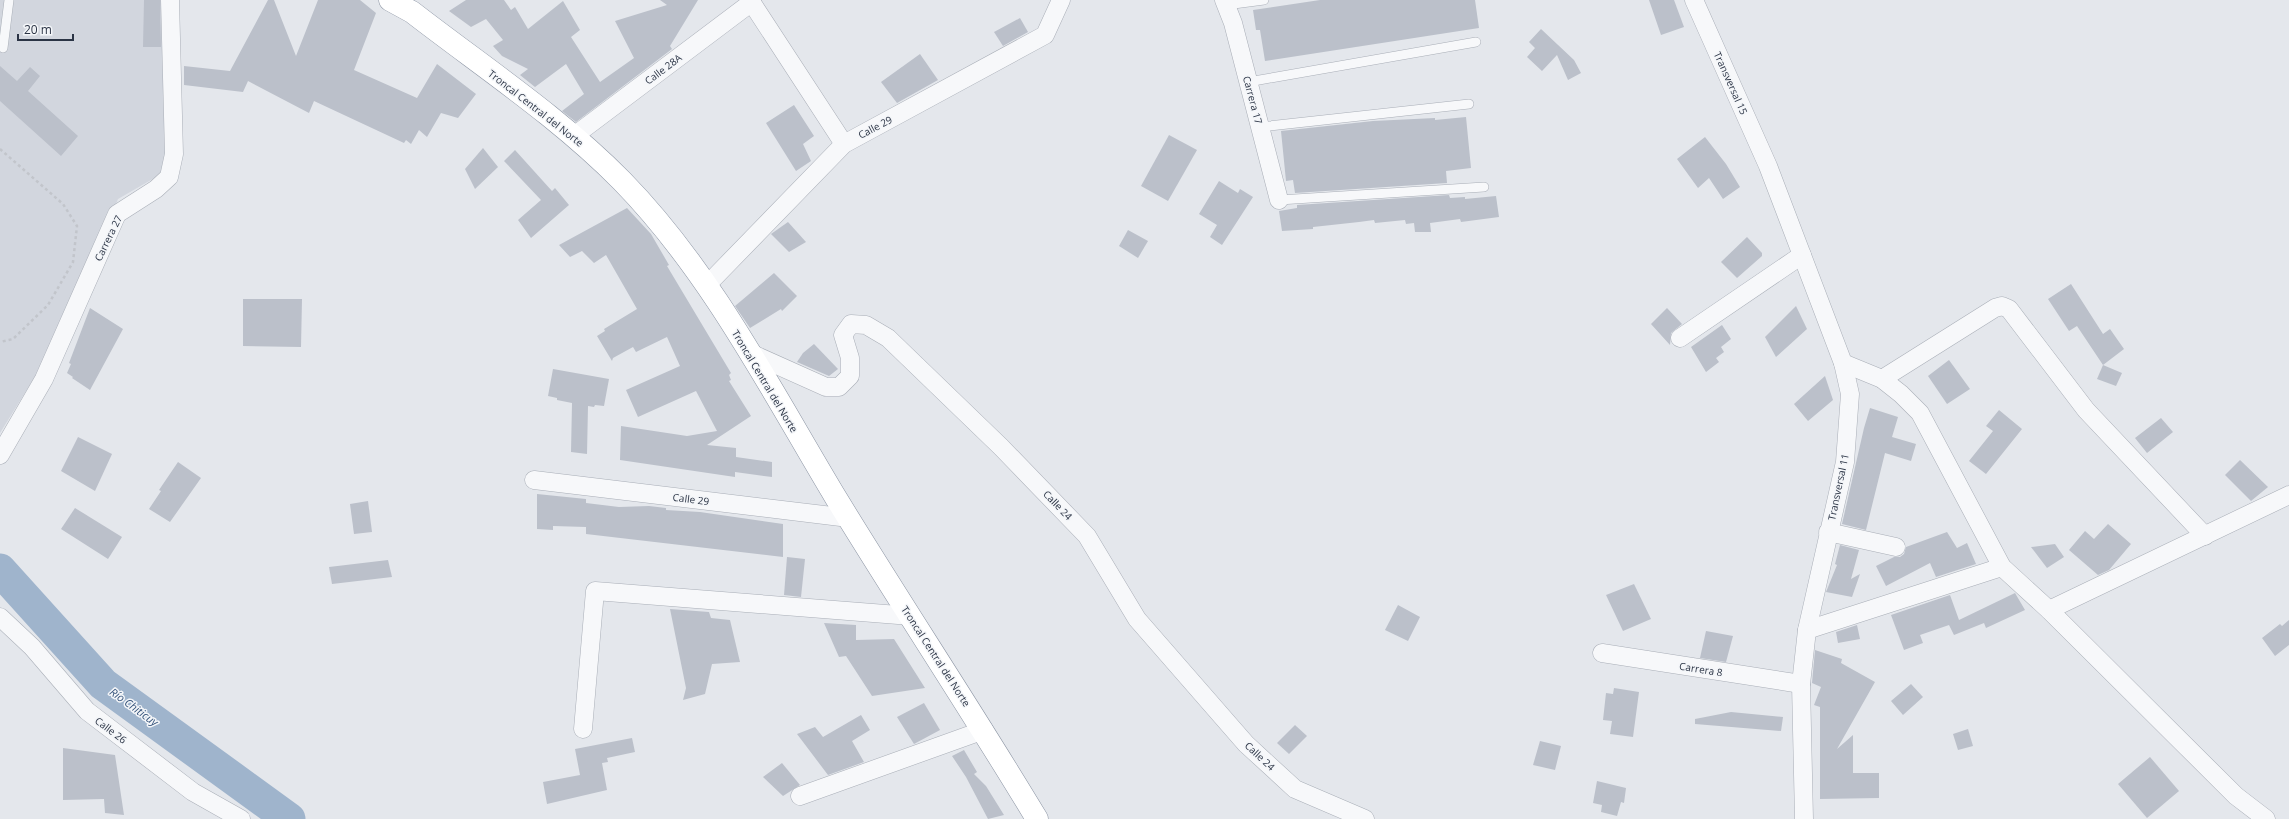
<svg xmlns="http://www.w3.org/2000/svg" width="2289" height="819" viewBox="0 0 2289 819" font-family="'Open Sans',sans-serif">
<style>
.built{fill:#d2d6de}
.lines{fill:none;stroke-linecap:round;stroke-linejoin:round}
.river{stroke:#9fb4cc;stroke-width:33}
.building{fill:#bbc0ca}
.lane-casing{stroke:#a9aeb7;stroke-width:10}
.street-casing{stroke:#a9aeb7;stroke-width:19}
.highway-casing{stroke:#8b94a3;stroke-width:23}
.path{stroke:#c2c5cb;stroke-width:2.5;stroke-dasharray:3 3;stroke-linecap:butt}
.lane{stroke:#f7f8fa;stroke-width:9}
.street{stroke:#f7f8fa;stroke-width:18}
.highway{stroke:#fff;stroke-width:22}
.labels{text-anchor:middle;stroke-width:3;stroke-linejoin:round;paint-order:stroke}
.street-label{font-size:10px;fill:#2b3445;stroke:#f4f6f9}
.water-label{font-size:11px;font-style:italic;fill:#34527a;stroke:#f4f6f9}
</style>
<rect width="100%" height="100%" fill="#e4e7ec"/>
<path class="built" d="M 0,0 L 167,0 L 170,169 L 118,199 L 63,331 L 0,433 Z"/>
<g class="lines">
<path class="river" d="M 0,570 L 103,684 L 289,819"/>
</g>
<g class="building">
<path d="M 144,0 L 160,0 L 161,47 L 143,47 Z"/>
<path d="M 268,0 L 274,0 L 296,56 L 318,0 L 360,0 L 376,13 L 354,70 L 417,98 L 437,64 L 476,94 L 458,118 L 441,113 L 427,137 L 419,130 L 411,144 L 406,140 L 404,143 L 314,101 L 309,113 L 248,81 L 243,92 L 184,85 L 184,66 L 230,71 Z"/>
<path d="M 466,0 L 504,0 L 511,10 L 515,7 L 528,29 L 563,1 L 580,30 L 571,37 L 600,82 L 634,58 L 615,21 L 667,5 L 660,0 L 698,0 L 670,46 L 672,49 L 576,122 L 562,111 L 584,94 L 566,64 L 535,87 L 520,75 L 528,69 L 502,56 L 493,46 L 503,40 L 486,19 L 471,27 L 449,11 Z"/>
<path d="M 1320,0 L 1475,0 L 1479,28 L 1265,61 L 1260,30 L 1256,30 L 1253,10 Z"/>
<path d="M 1649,0 L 1674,0 L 1684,27 L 1661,35 Z"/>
<path d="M 1020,18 L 1028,32 L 1003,46 L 994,32 Z"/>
<path d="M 1541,29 L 1574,60 L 1581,73 L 1568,80 L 1557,55 L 1542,71 L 1527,57 L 1535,48 L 1529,42 Z"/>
<path d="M 920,54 L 938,80 L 897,103 L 881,82 Z"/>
<path d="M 0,66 L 17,81 L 30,67 L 40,76 L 28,91 L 78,136 L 61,156 L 0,101 Z"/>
<path d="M 794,105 L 814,136 L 803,144 L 811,161 L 796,171 L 766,123 Z"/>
<path d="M 1466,117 L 1471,168 L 1446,171 L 1447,183 L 1295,193 L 1293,180 L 1286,181 L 1281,131 L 1373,121 L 1435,118 L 1435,120 Z"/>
<path d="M 1169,135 L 1197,150 L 1168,201 L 1141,186 Z"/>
<path d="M 1705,137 L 1726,164 L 1740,187 L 1723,199 L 1709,178 L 1698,188 L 1677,159 Z"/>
<path d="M 483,148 L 498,167 L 475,189 L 465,169 Z"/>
<path d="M 515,150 L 552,191 L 555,188 L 569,205 L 531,238 L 518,220 L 541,200 L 504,161 Z"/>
<path d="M 1219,181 L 1238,193 L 1240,189 L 1253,197 L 1222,245 L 1210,237 L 1217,225 L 1199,214 Z"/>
<path d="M 1449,195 L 1450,198 L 1465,197 L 1465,199 L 1496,196 L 1499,217 L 1461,222 L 1460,219 L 1430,223 L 1431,232 L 1415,232 L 1414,223 L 1406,224 L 1405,220 L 1375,223 L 1374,220 L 1359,222 L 1313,227 L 1313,229 L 1282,231 L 1279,211 L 1297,208 L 1297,205 Z"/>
<path d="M 627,208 L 651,234 L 669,265 L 667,266 L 731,373 L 729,375 L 731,380 L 729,381 L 751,416 L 707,445 L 736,448 L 736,457 L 772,462 L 772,477 L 735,472 L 735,477 L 620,460 L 621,426 L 687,436 L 717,431 L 696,391 L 638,417 L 626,390 L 680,366 L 667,337 L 636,352 L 633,347 L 613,358 L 612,361 L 597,336 L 605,331 L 604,329 L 637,309 L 606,255 L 594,263 L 582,251 L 570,257 L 559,245 Z"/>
<path d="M 788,222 L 806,242 L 789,252 L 771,234 Z"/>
<path d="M 1128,230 L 1148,241 L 1138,258 L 1119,246 Z"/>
<path d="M 1747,237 L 1762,253 L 1762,256 L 1737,278 L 1721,262 Z"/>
<path d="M 774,273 L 797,296 L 782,311 L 781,309 L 750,328 L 735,306 Z"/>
<path d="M 2071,284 L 2103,334 L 2110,329 L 2124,349 L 2103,365 L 2077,326 L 2069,331 L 2048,299 Z"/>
<path d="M 243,299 L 302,299 L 301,347 L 243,346 Z"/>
<path d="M 1796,306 L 1807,329 L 1776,357 L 1765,337 Z"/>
<path d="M 90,308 L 123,329 L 90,390 L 72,378 L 73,377 L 67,373 L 71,364 L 69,363 Z"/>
<path d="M 1667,308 L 1682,324 L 1671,333 L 1670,345 L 1651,324 Z"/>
<path d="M 1722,325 L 1731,339 L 1721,347 L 1724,352 L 1716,358 L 1719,362 L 1706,372 L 1691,347 Z"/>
<path d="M 814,344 L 838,369 L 829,376 L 797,362 L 803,353 Z"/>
<path d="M 1949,360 L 1970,389 L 1947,404 L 1928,376 Z"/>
<path d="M 2103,365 L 2122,373 L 2116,386 L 2097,379 Z"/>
<path d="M 553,369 L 609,379 L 604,406 L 595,405 L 594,407 L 588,406 L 587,454 L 571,452 L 572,403 L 557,400 L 557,398 L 548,396 Z"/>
<path d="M 1825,376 L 1833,400 L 1808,421 L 1794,404 Z"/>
<path d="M 1870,408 L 1898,417 L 1892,437 L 1916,444 L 1911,461 L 1885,453 L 1866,530 L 1842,524 L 1864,428 Z"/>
<path d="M 1999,410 L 2022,429 L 1986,474 L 1969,461 L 1993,431 L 1986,426 Z"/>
<path d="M 2161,418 L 2173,432 L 2147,453 L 2135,438 Z"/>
<path d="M 78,437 L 112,454 L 95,491 L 61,471 Z"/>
<path d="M 2240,460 L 2268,487 L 2251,501 L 2225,475 Z"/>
<path d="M 178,462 L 201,478 L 170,522 L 149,509 L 161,491 L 159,490 Z"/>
<path d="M 537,494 L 586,499 L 586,503 L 619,507 L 649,506 L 666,508 L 666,510 L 700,512 L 783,524 L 783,557 L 586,534 L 586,527 L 553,526 L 553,530 L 537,529 Z"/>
<path d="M 368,501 L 372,532 L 354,534 L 350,504 Z"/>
<path d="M 75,508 L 122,537 L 108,559 L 61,529 Z"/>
<path d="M 2108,524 L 2131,544 L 2109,570 L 2098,575 L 2069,550 L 2085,531 L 2094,539 Z"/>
<path d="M 1947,532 L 1957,548 L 1967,543 L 1976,564 L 1936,577 L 1930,563 L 1886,586 L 1876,566 L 1894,557 L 1900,557 L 1904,554 L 1906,547 Z"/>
<path d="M 2055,544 L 2064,557 L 2047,568 L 2031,547 Z"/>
<path d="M 1840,545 L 1859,550 L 1851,579 L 1860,574 L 1852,597 L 1826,592 L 1837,565 L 1835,564 Z"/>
<path d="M 787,557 L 805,559 L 801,597 L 784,595 Z"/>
<path d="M 388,560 L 392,577 L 332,584 L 329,567 Z"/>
<path d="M 1634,584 L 1651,619 L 1623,631 L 1606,595 Z"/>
<path d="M 2015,593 L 2025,610 L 1986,628 L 1984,623 L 1954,635 L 1949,625 L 1920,635 L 1923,643 L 1904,650 L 1891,615 L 1950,595 L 1959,620 Z"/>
<path d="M 1398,605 L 1420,617 L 1408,641 L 1385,630 Z"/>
<path d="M 670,609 L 709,612 L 711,618 L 730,620 L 740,662 L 712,664 L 705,694 L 683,700 L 686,688 Z"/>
<path d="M 2289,620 L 2289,645 L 2275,656 L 2262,638 L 2280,624 L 2282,626 Z"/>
<path d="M 824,623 L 856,625 L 856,640 L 894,639 L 925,688 L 872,696 L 846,656 L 839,657 Z"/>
<path d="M 1857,625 L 1860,639 L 1838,643 L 1836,632 Z"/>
<path d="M 1706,631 L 1733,636 L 1726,662 L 1700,658 Z"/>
<path d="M 1815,650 L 1842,659 L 1841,663 L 1875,682 L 1837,749 L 1853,735 L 1853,773 L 1879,773 L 1879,798 L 1820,799 L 1820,707 L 1814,705 L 1821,687 L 1812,683 Z"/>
<path d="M 1911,684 L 1923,697 L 1903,715 L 1891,701 Z"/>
<path d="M 1614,688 L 1639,692 L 1633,737 L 1610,734 L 1612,721 L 1603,720 L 1606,693 L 1613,694 Z"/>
<path d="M 924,703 L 940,730 L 914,744 L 897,717 Z"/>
<path d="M 1731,712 L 1783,717 L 1781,731 L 1695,724 L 1695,719 Z"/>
<path d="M 861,715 L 870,730 L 852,741 L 864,762 L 828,775 L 797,734 L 815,727 L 823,737 Z"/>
<path d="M 1295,725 L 1307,736 L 1289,754 L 1277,743 Z"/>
<path d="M 1968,729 L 1973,746 L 1958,750 L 1953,734 Z"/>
<path d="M 632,738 L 635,752 L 607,758 L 608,762 L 602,763 L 607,790 L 547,804 L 543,782 L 580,775 L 575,749 Z"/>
<path d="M 1540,741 L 1561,746 L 1555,770 L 1533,765 Z"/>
<path d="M 63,748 L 115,755 L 124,815 L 105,813 L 104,799 L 63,800 Z"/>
<path d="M 964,750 L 977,772 L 974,774 L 986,786 L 1004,815 L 988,819 L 966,777 L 952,756 Z"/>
<path d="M 2150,757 L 2179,791 L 2147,818 L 2118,784 Z"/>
<path d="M 782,763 L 800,785 L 783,796 L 763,777 Z"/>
<path d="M 1597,781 L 1626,788 L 1624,803 L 1621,802 L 1617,816 L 1601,812 L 1602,805 L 1593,803 Z"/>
</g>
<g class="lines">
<g class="lane-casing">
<g id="lane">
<path d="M 1226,5 L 1264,0"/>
<path d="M 3,48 L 9,0"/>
<path d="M 1248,82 L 1476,42"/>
<path d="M 1260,127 L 1469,104"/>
<path d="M 1279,200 L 1484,187"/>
</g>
</g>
<g class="street-casing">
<g id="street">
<path d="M 750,0 L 844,144"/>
<path d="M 1224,0 L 1233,23 L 1279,200"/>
<path d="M 1694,0 L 1768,166 L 1843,363 L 1850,394 L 1845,462 L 1807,630 L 1801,684 L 1804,819"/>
<path d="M 574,136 L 752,2"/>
<path d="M 707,285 L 844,144 L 1045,35 L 1061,0"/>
<path d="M 1680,338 L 1802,255"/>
<path d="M 748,352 L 826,387 L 839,387 L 850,376 L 850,358 L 843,335 L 851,324 L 866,325 L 888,338 L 1001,447 L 1087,536 L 1137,619 L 1246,744 L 1295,789 L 1365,819"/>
<path d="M 1843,363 L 1882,379 L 1901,394 L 1920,413 L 2002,567 L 2049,610 L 2236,796 L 2266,819"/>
<path d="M 1882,379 L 1995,308 L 2002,306 L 2009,309 L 2086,410 L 2205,536"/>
<path d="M 0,455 L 44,379 L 117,214 L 156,189 L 169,177 L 174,154 L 170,0"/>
<path d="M 534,480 L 849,518"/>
<path d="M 1828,532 L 1896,547"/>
<path d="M 2049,610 L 2289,495"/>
<path d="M 0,617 L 32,647 L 87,711 L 193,792 L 241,819"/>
<path d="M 1807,630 L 2002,567"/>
<path d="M 1602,653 L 1801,684"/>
<path d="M 583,729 L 595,591 L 911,616"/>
<path d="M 800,796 L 984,730"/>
</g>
</g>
<g class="highway-casing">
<path id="highway" d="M 390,0 L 412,12 C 483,67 559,117 622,181 C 711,272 771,390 836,498 C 902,606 972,711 1037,819"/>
</g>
<path class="path" d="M 0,149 L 63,204 L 77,226 L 73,262 L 48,305 L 13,339 L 0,342"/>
<use href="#lane" class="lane"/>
<use href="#street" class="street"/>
<use href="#highway" class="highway"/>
</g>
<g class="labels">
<g class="street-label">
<text transform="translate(663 69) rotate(-37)" y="4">Calle 28A</text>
<text transform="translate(1731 83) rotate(66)" y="4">Transversal 15</text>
<text transform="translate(1253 100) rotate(75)" y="4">Carrera 17</text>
<text transform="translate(536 108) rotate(38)" y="4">Troncal Central del Norte</text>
<text transform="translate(875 127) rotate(-28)" y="4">Calle 29</text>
<text transform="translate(108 238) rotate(-64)" y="4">Carrera 27</text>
<text transform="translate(765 381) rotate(59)" y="4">Troncal Central del Norte</text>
<text transform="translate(1838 487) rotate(-78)" y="4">Transversal 11</text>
<text transform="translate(691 499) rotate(7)" y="4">Calle 29</text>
<text transform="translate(1058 505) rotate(46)" y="4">Calle 24</text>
<text transform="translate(936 656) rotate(57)" y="4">Troncal Central del Norte</text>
<text transform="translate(1701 669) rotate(9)" y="4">Carrera 8</text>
<text transform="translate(111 730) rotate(37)" y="4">Calle 26</text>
<text transform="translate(1260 756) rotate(43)" y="4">Calle 24</text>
</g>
<g class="water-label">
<text transform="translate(134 707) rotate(36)" y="4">Río Chiticuy</text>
</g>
</g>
<path d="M18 34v6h55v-6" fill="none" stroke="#2b3445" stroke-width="2"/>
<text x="24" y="34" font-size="12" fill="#2b3445" stroke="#f4f6f9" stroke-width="3" paint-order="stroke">20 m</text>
</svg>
